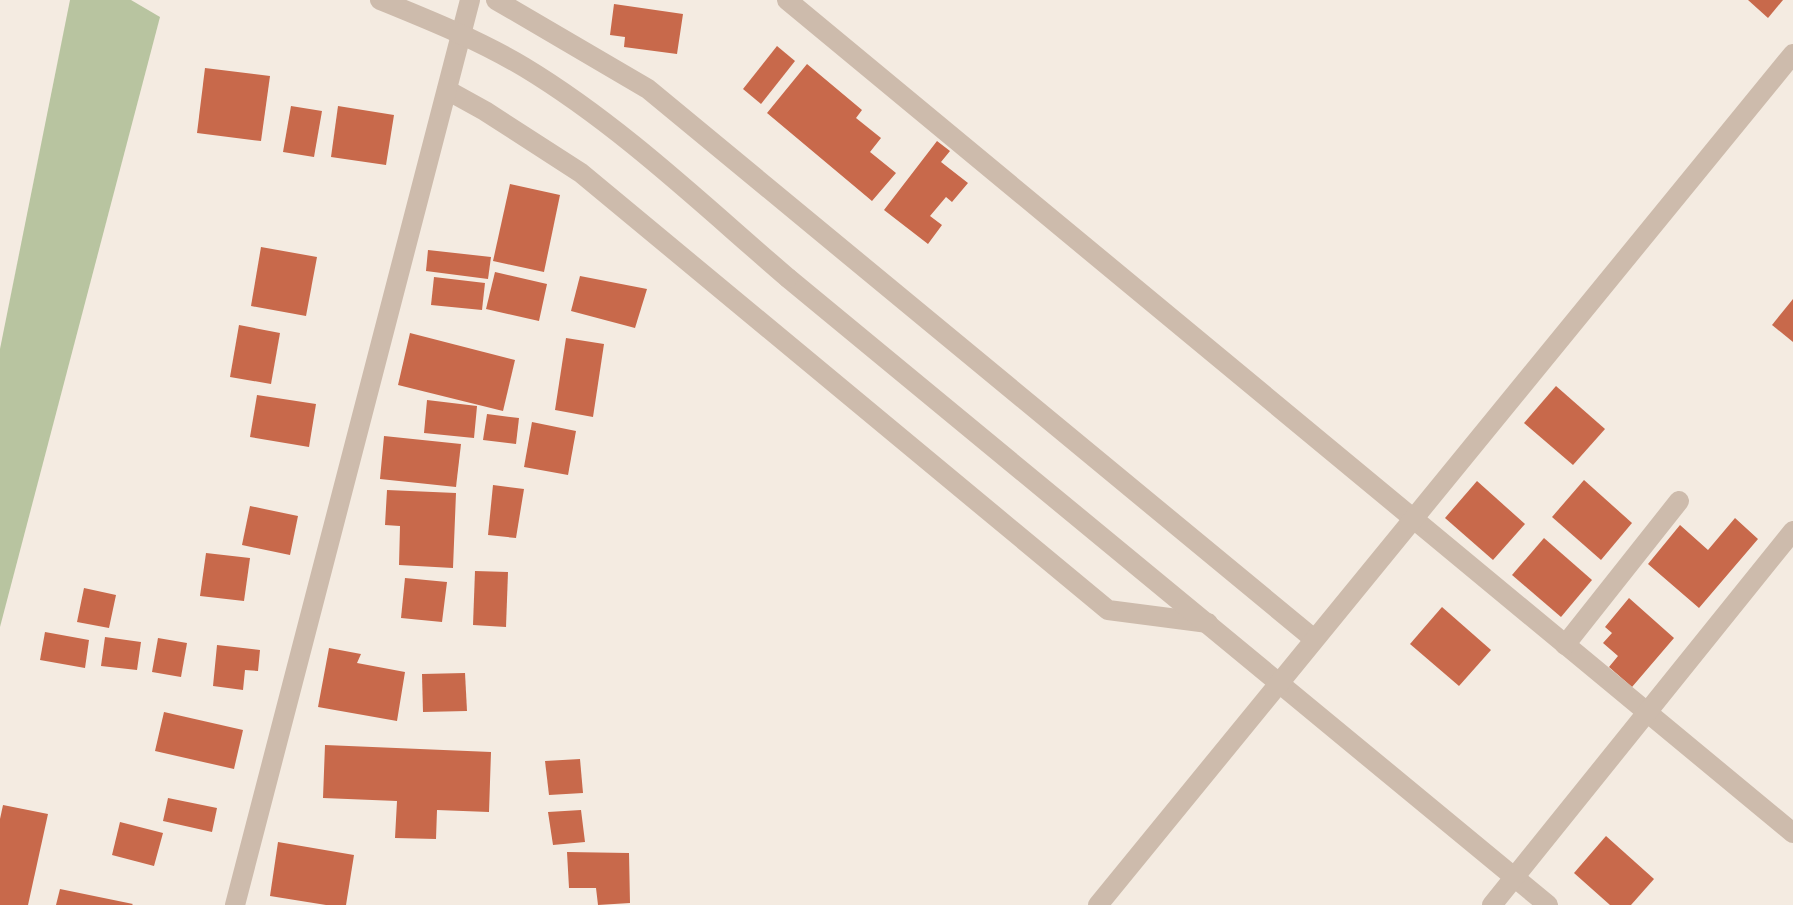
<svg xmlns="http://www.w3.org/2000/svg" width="1793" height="905" viewBox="0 0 1793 905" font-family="Helvetica,sans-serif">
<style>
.green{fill:#b8c4a0}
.building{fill:#c8694b}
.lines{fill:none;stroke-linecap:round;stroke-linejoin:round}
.minor{stroke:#cdbbac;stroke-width:20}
.minor-bridge{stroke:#cdbbac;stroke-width:20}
</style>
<rect width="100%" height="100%" fill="#f4ebe1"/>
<path class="green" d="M 70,0 L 131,0 L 160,17 L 0,627 L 0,349 Z"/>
<g class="building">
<path d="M 1748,0 L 1783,0 L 1768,18 Z"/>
<path d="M 614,4 L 683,14 L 677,54 L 624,47 L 625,37 L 610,35 Z"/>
<path d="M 777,46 L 795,61 L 761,104 L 743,89 Z"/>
<path d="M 807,64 L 862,110 L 856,118 L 881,138 L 870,152 L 896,173 L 872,201 L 767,113 Z"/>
<path d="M 205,68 L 270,76 L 261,141 L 197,133 Z"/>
<path d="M 291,106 L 322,111 L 314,157 L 283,152 Z"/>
<path d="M 338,106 L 394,115 L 386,165 L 331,157 Z"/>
<path d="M 937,141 L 950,151 L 941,162 L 968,183 L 952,202 L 946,197 L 930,216 L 942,225 L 928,244 L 884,210 Z"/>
<path d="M 510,184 L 560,195 L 544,272 L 493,261 Z"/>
<path d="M 261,247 L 317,257 L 306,316 L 251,306 Z"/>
<path d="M 428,250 L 491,257 L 488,279 L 426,271 Z"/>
<path d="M 495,272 L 547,284 L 539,321 L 486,309 Z"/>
<path d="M 580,276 L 647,289 L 635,328 L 571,311 Z"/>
<path d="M 434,277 L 485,283 L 482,310 L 431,305 Z"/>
<path d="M 1793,299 L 1793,342 L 1772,325 Z"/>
<path d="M 239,325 L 280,333 L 271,384 L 230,377 Z"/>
<path d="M 410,333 L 515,360 L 503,411 L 398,385 Z"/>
<path d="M 566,338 L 604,344 L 593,417 L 555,410 Z"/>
<path d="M 1556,386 L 1605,429 L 1573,465 L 1524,423 Z"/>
<path d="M 257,395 L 316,404 L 309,447 L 250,437 Z"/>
<path d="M 427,400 L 477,406 L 474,438 L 424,433 Z"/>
<path d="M 487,414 L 519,418 L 516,444 L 483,440 Z"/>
<path d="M 532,422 L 576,431 L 568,475 L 524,467 Z"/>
<path d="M 384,436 L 461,444 L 456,487 L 380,479 Z"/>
<path d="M 1584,480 L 1632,523 L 1601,560 L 1552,517 Z"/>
<path d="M 1477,481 L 1525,524 L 1493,560 L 1445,518 Z"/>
<path d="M 493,485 L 524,489 L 516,538 L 488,535 Z"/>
<path d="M 387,490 L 456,493 L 453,568 L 399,565 L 400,526 L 385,525 Z"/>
<path d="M 250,506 L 298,516 L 290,555 L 242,545 Z"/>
<path d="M 1735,518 L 1758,539 L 1699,608 L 1648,564 L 1680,525 L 1708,550 Z"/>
<path d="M 1544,538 L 1592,580 L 1561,617 L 1512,575 Z"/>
<path d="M 206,553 L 250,558 L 244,601 L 200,596 Z"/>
<path d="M 475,571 L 508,572 L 506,627 L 473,625 Z"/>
<path d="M 405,578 L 447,582 L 442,622 L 401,618 Z"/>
<path d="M 84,588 L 116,595 L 109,628 L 77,622 Z"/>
<path d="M 1629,598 L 1674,638 L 1632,687 L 1609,667 L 1618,656 L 1603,643 L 1612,633 L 1605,627 Z"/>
<path d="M 1442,607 L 1491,650 L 1459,686 L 1410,644 Z"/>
<path d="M 45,632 L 89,640 L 85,668 L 40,660 Z"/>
<path d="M 105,637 L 141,642 L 137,670 L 101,666 Z"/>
<path d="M 158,638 L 187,643 L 181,677 L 152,672 Z"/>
<path d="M 217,645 L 260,650 L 258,671 L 245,670 L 243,690 L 213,686 Z"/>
<path d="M 329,648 L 361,654 L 357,663 L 405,672 L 397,721 L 318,707 Z"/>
<path d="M 465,673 L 467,711 L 423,712 L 422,674 Z"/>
<path d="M 164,712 L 243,730 L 234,769 L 155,751 Z"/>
<path d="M 325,745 L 491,752 L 489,812 L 437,810 L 436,839 L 395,838 L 397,801 L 323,798 Z"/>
<path d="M 580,759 L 583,793 L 549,795 L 545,761 Z"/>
<path d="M 168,798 L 217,808 L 212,832 L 163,821 Z"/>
<path d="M 3,805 L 48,814 L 28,905 L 0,905 L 0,819 Z"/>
<path d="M 581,810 L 585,842 L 553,845 L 548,812 Z"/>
<path d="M 120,822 L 163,833 L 154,866 L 112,855 Z"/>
<path d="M 1606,836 L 1654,879 L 1631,905 L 1610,905 L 1574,873 Z"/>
<path d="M 278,842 L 354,855 L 346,905 L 326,905 L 270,896 Z"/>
<path d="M 567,852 L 629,853 L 630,903 L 598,905 L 596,888 L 569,888 Z"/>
<path d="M 60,889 L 133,904 L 132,905 L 56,905 Z"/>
</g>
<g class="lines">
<g class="minor">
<path d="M 496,0 L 648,89 L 1314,639"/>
<path d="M 787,0 L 1793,833"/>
<path d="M 447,90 L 485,111 L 581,173 L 1108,610 L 1208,623"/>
<path d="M 788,278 L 1548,905"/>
<path d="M 1565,645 L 1679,501"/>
<path d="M 235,905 L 470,0"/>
<path d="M 1098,905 L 1793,54"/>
<path d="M 1492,905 L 1793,531"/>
</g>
<path class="minor-bridge" d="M 380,0 C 429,20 479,40 524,67 C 620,125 703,205 788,278"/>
</g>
</svg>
